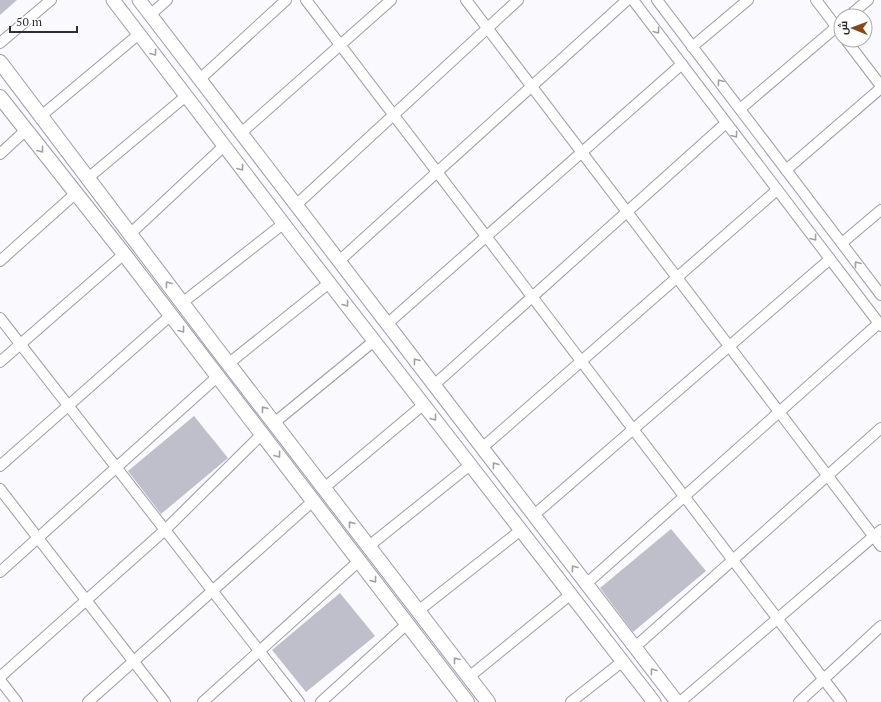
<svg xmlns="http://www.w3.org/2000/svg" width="881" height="702" viewBox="0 0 881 702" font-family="'PT Serif',Cairo,serif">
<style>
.building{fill:#bfbfcc}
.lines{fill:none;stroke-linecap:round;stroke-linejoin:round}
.minor-casing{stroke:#9d9ca8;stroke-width:12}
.tertiary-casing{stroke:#9d9ca8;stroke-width:15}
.secondary-casing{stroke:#9d9ca8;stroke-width:16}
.minor{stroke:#fff;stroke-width:10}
.tertiary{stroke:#fff;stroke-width:13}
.secondary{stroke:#fff;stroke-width:14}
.oneway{stroke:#a1a0a3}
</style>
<rect width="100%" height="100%" fill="#f9f9fe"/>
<g class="building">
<path d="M 0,0 L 17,0 L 0,15 Z"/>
<path d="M 194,416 L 228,458 L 161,514 L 128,471 Z"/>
<path d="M 671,529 L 706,571 L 633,632 L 600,588 Z"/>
<path d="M 340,593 L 375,636 L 306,692 L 272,650 Z"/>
</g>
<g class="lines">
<g class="minor-casing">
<g id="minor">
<path d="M 306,0 L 841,702"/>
<path d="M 466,0 L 881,546"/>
<path d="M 633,0 L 881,326"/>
<path d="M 657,0 L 881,295"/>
<path d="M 816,0 L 841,33"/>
<path d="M 150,15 L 167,0"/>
<path d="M 849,16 L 868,0"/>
<path d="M 846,40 L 881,86"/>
<path d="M 0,43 L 51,0"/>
<path d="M 692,47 L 748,0"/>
<path d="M 200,79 L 286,0"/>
<path d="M 740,109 L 841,23"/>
<path d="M 41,116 L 139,34"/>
<path d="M 241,133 L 391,0"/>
<path d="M 0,154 L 26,130"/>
<path d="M 786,170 L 881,88"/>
<path d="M 88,178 L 186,96"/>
<path d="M 296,205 L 518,0"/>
<path d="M 130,234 L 224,146"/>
<path d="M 842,243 L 881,210"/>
<path d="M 0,261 L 76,193"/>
<path d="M 339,261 L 627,0"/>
<path d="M 182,303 L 283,224"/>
<path d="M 0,318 L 299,702"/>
<path d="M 387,324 L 682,64"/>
<path d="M 0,362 L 124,254"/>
<path d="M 228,364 L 329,283"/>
<path d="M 434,385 L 726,123"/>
<path d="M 274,423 L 374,341"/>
<path d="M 482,448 L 777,190"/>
<path d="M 0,466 L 171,315"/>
<path d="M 324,488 L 423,405"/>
<path d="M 0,489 L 165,702"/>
<path d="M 534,515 L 830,259"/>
<path d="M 369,546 L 470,465"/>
<path d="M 0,572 L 217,377"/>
<path d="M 586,584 L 879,323"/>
<path d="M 418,611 L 521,530"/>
<path d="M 635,647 L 881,428"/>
<path d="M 0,677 L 165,530 L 262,434"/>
<path d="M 469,677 L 571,594"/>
<path d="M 0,680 L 17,702"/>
<path d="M 88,702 L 313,501"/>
<path d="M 203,702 L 359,561"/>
<path d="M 321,702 L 407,624"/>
<path d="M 571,702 L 623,661"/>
<path d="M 680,702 L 881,530"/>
<path d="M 799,702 L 881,626"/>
</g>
</g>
<g class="tertiary-casing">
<g id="tertiary">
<path d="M 113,0 L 299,244 L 654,702"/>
<path d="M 139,0 L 677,702"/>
</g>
</g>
<g class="secondary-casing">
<g id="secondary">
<path d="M 0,62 L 214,345 L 488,702"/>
<path d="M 0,97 L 124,254 L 467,702"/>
</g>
</g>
<use href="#minor" class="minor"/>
<use href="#tertiary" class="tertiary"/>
<use href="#secondary" class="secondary"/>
</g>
<defs><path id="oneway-chevron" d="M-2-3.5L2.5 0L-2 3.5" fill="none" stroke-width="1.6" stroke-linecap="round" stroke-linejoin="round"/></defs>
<g class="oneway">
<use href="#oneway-chevron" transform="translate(657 31) rotate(53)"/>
<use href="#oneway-chevron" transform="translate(154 53) rotate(53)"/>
<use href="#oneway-chevron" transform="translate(720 82) rotate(-127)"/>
<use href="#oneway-chevron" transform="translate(735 135) rotate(53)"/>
<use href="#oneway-chevron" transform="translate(41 150) rotate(52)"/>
<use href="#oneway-chevron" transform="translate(241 168) rotate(53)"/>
<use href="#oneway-chevron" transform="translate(814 238) rotate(53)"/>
<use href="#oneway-chevron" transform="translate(857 264) rotate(-127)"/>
<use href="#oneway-chevron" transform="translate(168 284) rotate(-127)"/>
<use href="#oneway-chevron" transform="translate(346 304) rotate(52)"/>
<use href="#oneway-chevron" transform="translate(182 330) rotate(53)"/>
<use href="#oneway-chevron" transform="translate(416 361) rotate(-127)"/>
<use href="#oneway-chevron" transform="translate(264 409) rotate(-128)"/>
<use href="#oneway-chevron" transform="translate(434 418) rotate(52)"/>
<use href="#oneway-chevron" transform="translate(278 455) rotate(53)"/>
<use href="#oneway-chevron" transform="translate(495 465) rotate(-127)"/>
<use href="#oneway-chevron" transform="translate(351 524) rotate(-128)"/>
<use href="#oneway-chevron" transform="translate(574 568) rotate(-127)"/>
<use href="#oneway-chevron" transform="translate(374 580) rotate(53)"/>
<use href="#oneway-chevron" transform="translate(456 660) rotate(-128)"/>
<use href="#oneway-chevron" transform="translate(653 671) rotate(-127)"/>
</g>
<g transform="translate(853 28) rotate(271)"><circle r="19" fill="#ffffff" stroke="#ababad"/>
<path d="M0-3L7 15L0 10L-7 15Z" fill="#894715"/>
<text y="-6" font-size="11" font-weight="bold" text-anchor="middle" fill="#2e2d32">ش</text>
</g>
<path d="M10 26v6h67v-6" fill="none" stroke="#2e2d32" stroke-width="2"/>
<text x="16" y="26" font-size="12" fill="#2e2d32" stroke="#ffffff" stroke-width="3" paint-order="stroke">50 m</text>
</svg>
